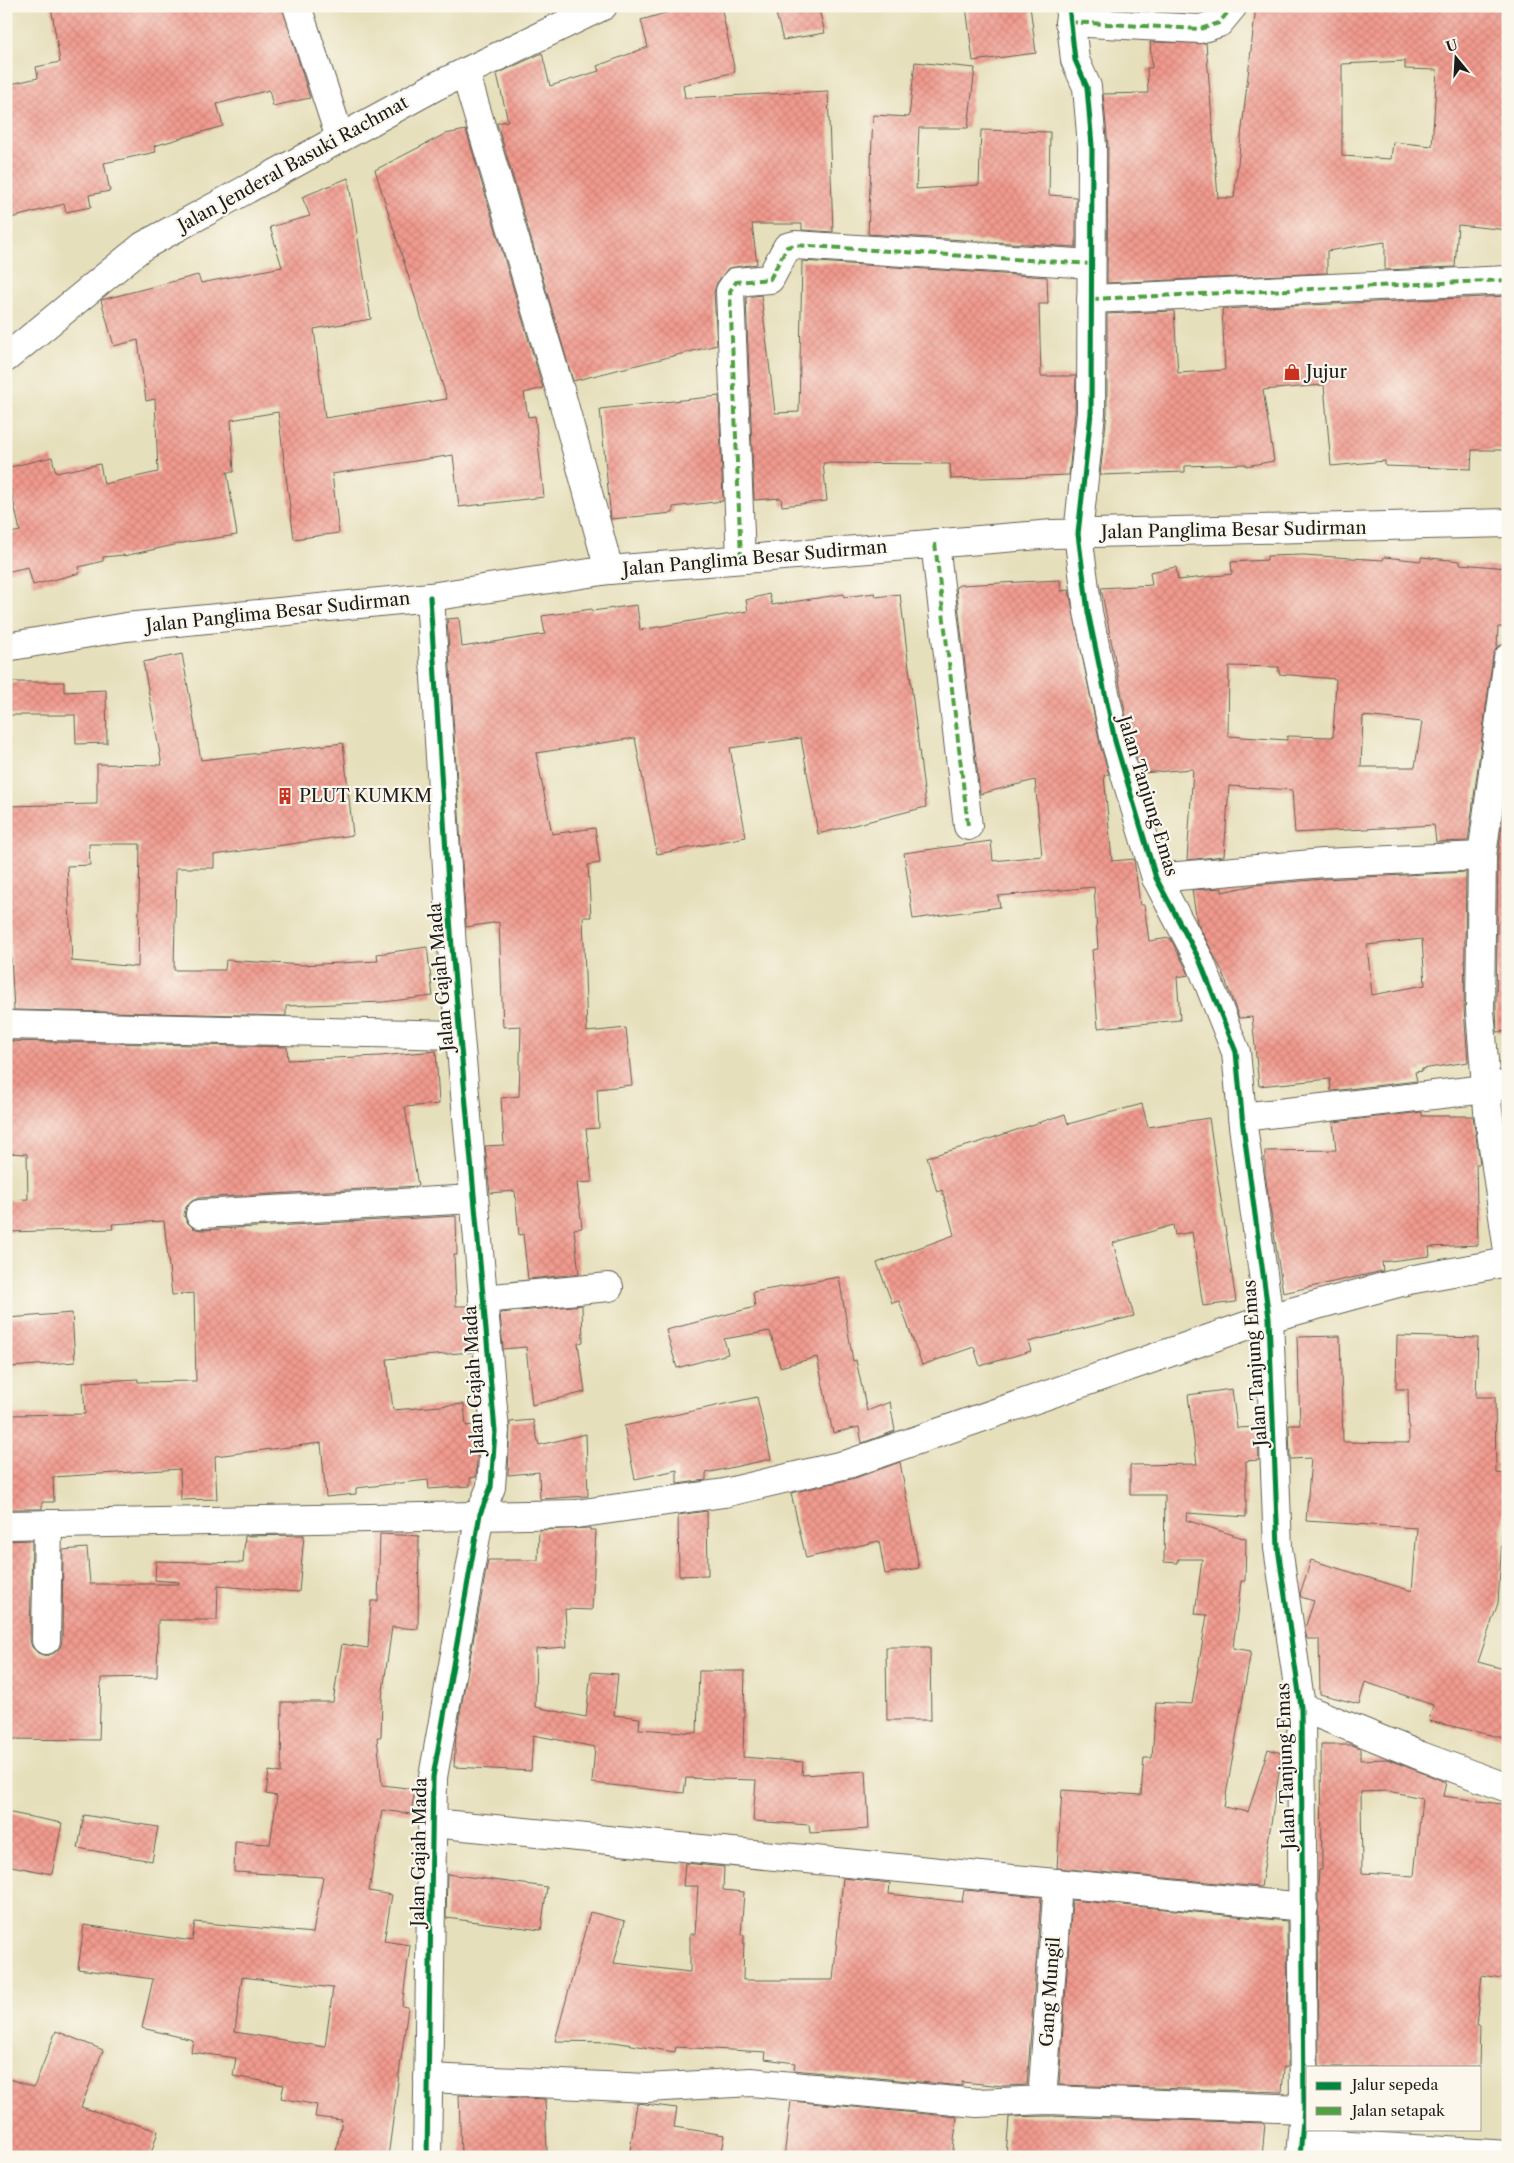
<svg xmlns="http://www.w3.org/2000/svg" width="1514" height="2163" viewBox="0 0 1514 2163" font-family="'Libre Caslon Text',serif">
<style>
.building{fill:url(#building-cross-hatch);fill-rule:evenodd}
.lines{fill:none;stroke-linecap:round;stroke-linejoin:round}
.minor-casing{stroke:#636054;stroke-width:30}
.major-casing{stroke:#636054;stroke-width:30}
.highway-casing{stroke:#636054;stroke-width:30}
.minor{stroke:#fff;stroke-width:28}
.major{stroke:#fff;stroke-width:28}
.highway{stroke:#fff;stroke-width:28}
.quiet{stroke:#4fa141;stroke-width:4;stroke-dasharray:8 4;stroke-linecap:butt}
.cycleway-casing{stroke:#fbf7ec;stroke-width:8}
.cycleway{stroke:#00873e;stroke-width:5}
.labels{text-anchor:middle;stroke-width:4.5;stroke-linejoin:round;paint-order:stroke}
.street-label{font-size:18px;fill:#1c1c1c;stroke:#fbf7ec}
.poi-label{font-size:18px;fill:#1c1c1c;stroke:#fbf7ec;text-anchor:start}
</style>
<defs>
<pattern id="building-cross-hatch" width="8" height="8" patternUnits="userSpaceOnUse" patternTransform="scale(1.25)"><rect width="8" height="8" fill="#f19a8e"/><path d="M0 0l8 8M0 8l8-8" fill="none" stroke="#ce847a"/></pattern>
</defs>
<rect width="100%" height="100%" fill="#fbf7ec"/>
<filter id="ink" filterUnits="userSpaceOnUse"><feTurbulence type="fractalNoise" baseFrequency=".02" numOctaves="2"/><feDisplacementMap in="SourceGraphic" scale="10" xChannelSelector="R" yChannelSelector="G"/><feConvolveMatrix kernelMatrix="1 2 1 2 8 2 1 2 1" color-interpolation-filters="sRGB"/></filter>
<filter id="wash" filterUnits="userSpaceOnUse"><feTurbulence type="fractalNoise" baseFrequency=".0096" numOctaves="4" result="noise"/><feDisplacementMap in="SourceGraphic" scale="20" xChannelSelector="R" yChannelSelector="G"/><feGaussianBlur stdDeviation="1.12" result="paint"/><feColorMatrix in="noise" values="0 0 0 0 0 0 0 0 0 0 0 0 0 0 0 0 0 1.4 0 .05"/><feComposite in="paint" operator="in"/></filter>
<g filter="url(#wash)">
<rect width="100%" height="100%" fill="#e6dfbb"/>
<g id="blocks">
<g class="building">
<path d="M 51,6 L 282,6 L 310,98 L 273,106 L 269,90 L 217,104 L 223,126 L 154,146 L 156,152 L 104,163 L 110,191 L 89,195 L 91,207 L 66,212 L 64,204 L 11,218 L 6,200 L 6,85 L 38,78 L 36,67 L 60,62 Z"/>
<path d="M 690,6 L 721,6 L 735,72 L 683,85 L 685,98 L 828,91 L 833,232 L 802,230 L 802,224 L 752,224 L 757,264 L 728,268 L 717,283 L 714,292 L 717,345 L 573,381 L 497,123 L 508,121 L 497,74 L 542,53 L 550,86 L 599,71 L 597,66 L 648,47 L 641,20 Z"/>
<path d="M 774,6 L 818,6 L 825,33 L 783,40 Z"/>
<path d="M 966,6 L 1030,6 L 1036,53 L 973,61 Z"/>
<path d="M 1256,6 L 1399,6 L 1508,10 L 1508,230 L 1458,225 L 1455,267 L 1385,270 L 1385,242 L 1327,251 L 1327,273 L 1107,283 L 1108,146 L 1103,94 L 1148,93 L 1147,68 L 1152,68 L 1150,42 L 1206,43 L 1218,198 L 1234,198 ZM 1405,61 L 1405,69 L 1437,70 L 1432,146 L 1393,142 L 1391,159 L 1342,156 L 1342,64 Z"/>
<path d="M 915,62 L 975,68 L 968,128 L 919,128 L 916,189 L 979,185 L 981,130 L 1050,132 L 1049,195 L 1076,197 L 1076,247 L 868,234 L 873,115 L 909,117 Z"/>
<path d="M 466,130 L 543,388 L 524,393 L 528,417 L 535,416 L 544,497 L 459,507 L 453,455 L 332,474 L 339,533 L 294,539 L 278,412 L 231,420 L 234,472 L 227,472 L 237,535 L 188,542 L 124,556 L 124,555 L 103,557 L 103,561 L 79,567 L 80,573 L 33,585 L 28,567 L 6,572 L 6,534 L 20,531 L 6,468 L 52,457 L 56,473 L 100,464 L 104,484 L 158,472 L 155,399 L 146,401 L 138,340 L 114,346 L 101,300 L 198,275 L 201,283 L 282,267 L 270,227 L 310,216 L 302,197 L 348,178 L 371,319 L 314,329 L 325,418 L 447,399 L 375,170 L 445,134 Z"/>
<path d="M 802,261 L 1047,277 L 1048,304 L 1039,304 L 1041,376 L 1076,376 L 1075,412 L 1069,475 L 951,479 L 950,464 L 823,463 L 827,501 L 782,506 L 781,498 L 754,500 L 746,297 L 761,295 L 775,413 L 799,412 Z"/>
<path d="M 1508,296 L 1508,450 L 1472,450 L 1471,469 L 1385,466 L 1385,461 L 1331,466 L 1324,385 L 1263,390 L 1274,461 L 1246,466 L 1246,464 L 1185,466 L 1185,472 L 1100,475 L 1107,413 L 1107,314 L 1174,311 L 1178,373 L 1225,370 L 1222,309 Z"/>
<path d="M 719,396 L 723,501 L 673,507 L 673,513 L 611,519 L 600,409 Z"/>
<path d="M 1304,555 L 1383,560 L 1384,557 L 1421,561 L 1421,557 L 1460,561 L 1460,564 L 1508,568 L 1506,627 L 1498,627 L 1497,647 L 1493,656 L 1468,841 L 1436,842 L 1434,825 L 1295,833 L 1292,790 L 1229,786 L 1224,856 L 1187,860 L 1193,769 L 1141,773 L 1130,737 L 1101,588 L 1152,585 L 1150,572 L 1176,567 L 1178,580 L 1232,574 L 1231,562 L 1267,560 L 1267,556 ZM 1229,666 L 1279,667 L 1279,674 L 1336,679 L 1333,737 L 1287,736 L 1287,740 L 1228,736 ZM 1363,716 L 1422,722 L 1415,767 L 1361,767 Z"/>
<path d="M 1060,580 L 1061,591 L 1069,590 L 1100,744 L 1109,774 L 1104,775 L 1112,861 L 1134,859 L 1140,905 L 1144,905 L 1149,941 L 1170,938 L 1185,966 L 1189,975 L 1177,977 L 1180,1020 L 1098,1028 L 1092,950 L 1098,949 L 1094,887 L 998,896 L 1000,907 L 913,919 L 904,853 L 991,841 L 993,861 L 1042,856 L 1035,780 L 980,794 L 956,587 L 960,585 Z"/>
<path d="M 875,593 L 876,597 L 900,594 L 926,807 L 818,834 L 801,738 L 730,748 L 746,837 L 657,854 L 635,738 L 536,753 L 552,834 L 595,828 L 600,863 L 588,865 L 591,917 L 583,917 L 587,1032 L 626,1028 L 632,1085 L 597,1089 L 599,1128 L 586,1129 L 592,1182 L 577,1183 L 582,1228 L 574,1229 L 579,1274 L 528,1279 L 523,1234 L 519,1235 L 515,1191 L 490,1193 L 485,1146 L 504,1145 L 501,1098 L 519,1096 L 521,1026 L 503,1027 L 499,922 L 466,927 L 447,619 L 459,618 L 462,647 L 545,634 L 542,616 L 592,609 L 592,611 L 637,605 L 640,630 L 748,611 L 746,600 L 769,594 L 772,605 L 844,594 L 844,597 Z"/>
<path d="M 182,654 L 201,760 L 343,743 L 353,835 L 214,855 L 214,868 L 176,868 L 174,970 L 225,970 L 226,960 L 302,965 L 378,961 L 377,954 L 427,947 L 433,996 L 383,1002 L 286,1006 L 286,1016 L 14,1010 L 6,867 L 6,806 L 97,804 L 97,764 L 162,765 L 143,662 ZM 89,844 L 140,844 L 138,967 L 72,961 L 67,866 L 90,865 Z"/>
<path d="M 6,682 L 64,682 L 64,692 L 106,690 L 107,743 L 76,744 L 75,715 L 6,715 Z"/>
<path d="M 1508,780 L 1508,1031 L 1497,1032 L 1496,1009 L 1498,857 Z"/>
<path d="M 1466,872 L 1464,1010 L 1468,1062 L 1422,1069 L 1422,1071 L 1415,1072 L 1417,1081 L 1331,1091 L 1330,1079 L 1259,1086 L 1252,1017 L 1239,1018 L 1222,971 L 1197,922 L 1192,890 L 1222,888 L 1222,892 L 1255,885 L 1324,879 ZM 1422,939 L 1425,985 L 1372,995 L 1367,945 Z"/>
<path d="M 6,1041 L 287,1047 L 288,1060 L 380,1056 L 436,1051 L 439,1104 L 405,1107 L 418,1186 L 199,1198 L 192,1201 L 186,1207 L 184,1215 L 187,1222 L 193,1228 L 201,1230 L 456,1216 L 457,1255 L 454,1255 L 456,1306 L 468,1306 L 472,1352 L 387,1359 L 393,1410 L 464,1404 L 466,1426 L 479,1424 L 476,1477 L 470,1478 L 470,1486 L 429,1489 L 428,1480 L 356,1488 L 356,1494 L 326,1497 L 321,1443 L 215,1456 L 217,1499 L 181,1500 L 180,1469 L 53,1477 L 54,1502 L 42,1502 L 42,1509 L 6,1509 L 6,1415 L 85,1414 L 83,1382 L 138,1379 L 138,1382 L 196,1381 L 194,1293 L 172,1295 L 164,1221 L 112,1224 L 113,1229 L 8,1232 L 7,1200 L 28,1199 L 27,1154 L 6,1153 Z"/>
<path d="M 1142,1104 L 1148,1127 L 1209,1118 L 1236,1302 L 1203,1306 L 1192,1232 L 1175,1235 L 1173,1225 L 1113,1243 L 1134,1316 L 1028,1342 L 1031,1351 L 980,1366 L 974,1347 L 922,1365 L 899,1301 L 892,1303 L 877,1263 L 954,1235 L 942,1190 L 937,1192 L 927,1157 L 977,1143 L 1065,1114 L 1068,1124 Z"/>
<path d="M 1422,1112 L 1422,1116 L 1473,1116 L 1480,1164 L 1476,1164 L 1478,1245 L 1429,1247 L 1430,1256 L 1382,1262 L 1383,1271 L 1283,1293 L 1265,1174 L 1265,1151 L 1336,1150 L 1333,1122 Z"/>
<path d="M 839,1277 L 853,1361 L 856,1360 L 867,1411 L 890,1402 L 895,1431 L 862,1443 L 859,1427 L 833,1433 L 817,1357 L 780,1367 L 770,1331 L 724,1339 L 728,1354 L 677,1368 L 666,1330 L 755,1307 L 753,1292 Z"/>
<path d="M 582,1305 L 583,1342 L 578,1343 L 585,1392 L 532,1405 L 526,1347 L 503,1349 L 500,1313 Z"/>
<path d="M 72,1313 L 75,1362 L 11,1367 L 8,1318 Z"/>
<path d="M 1340,1336 L 1343,1442 L 1409,1443 L 1408,1389 L 1396,1389 L 1397,1336 L 1478,1338 L 1476,1397 L 1495,1397 L 1496,1473 L 1506,1474 L 1498,1603 L 1478,1662 L 1508,1670 L 1508,1739 L 1429,1721 L 1433,1705 L 1365,1682 L 1359,1704 L 1320,1694 L 1319,1639 L 1307,1639 L 1305,1628 L 1314,1601 L 1301,1597 L 1300,1594 L 1311,1560 L 1412,1591 L 1417,1528 L 1306,1521 L 1311,1458 L 1290,1459 L 1289,1425 L 1300,1425 L 1297,1337 Z"/>
<path d="M 1232,1389 L 1237,1428 L 1258,1427 L 1259,1460 L 1246,1461 L 1246,1517 L 1187,1513 L 1186,1520 L 1246,1539 L 1245,1581 L 1241,1581 L 1233,1648 L 1251,1651 L 1224,1807 L 1248,1812 L 1268,1749 L 1282,1753 L 1261,1887 L 1057,1868 L 1062,1790 L 1141,1795 L 1144,1758 L 1152,1758 L 1156,1702 L 1192,1704 L 1207,1615 L 1195,1614 L 1202,1559 L 1178,1559 L 1178,1563 L 1164,1562 L 1165,1495 L 1130,1495 L 1130,1465 L 1197,1464 L 1188,1395 Z"/>
<path d="M 757,1397 L 771,1459 L 706,1473 L 706,1480 L 677,1484 L 677,1470 L 635,1479 L 624,1426 Z"/>
<path d="M 533,1420 L 539,1445 L 586,1434 L 588,1496 L 540,1499 L 539,1472 L 508,1475 L 510,1422 Z"/>
<path d="M 900,1462 L 919,1568 L 885,1574 L 879,1541 L 806,1558 L 791,1493 L 855,1478 Z"/>
<path d="M 707,1511 L 708,1575 L 679,1576 L 678,1515 Z"/>
<path d="M 590,1528 L 590,1530 L 596,1530 L 592,1610 L 565,1609 L 567,1647 L 536,1649 L 535,1707 L 586,1717 L 591,1672 L 618,1674 L 614,1715 L 640,1718 L 639,1729 L 697,1733 L 699,1671 L 745,1671 L 743,1757 L 803,1762 L 802,1775 L 866,1771 L 869,1829 L 810,1833 L 809,1825 L 753,1821 L 756,1780 L 686,1778 L 684,1793 L 592,1783 L 595,1747 L 533,1735 L 531,1771 L 454,1767 L 456,1735 L 488,1560 L 538,1560 L 539,1530 Z"/>
<path d="M 380,1534 L 419,1536 L 418,1629 L 392,1627 L 382,1698 L 381,1737 L 377,1737 L 382,1785 L 415,1789 L 411,1814 L 382,1810 L 369,1891 L 392,1895 L 384,1941 L 410,1945 L 402,2006 L 408,2007 L 388,2157 L 335,2157 L 342,2120 L 315,2117 L 317,2105 L 281,2098 L 284,2085 L 233,2076 L 236,2058 L 191,2052 L 193,2040 L 142,2028 L 153,1979 L 78,1969 L 84,1925 L 192,1941 L 195,1922 L 313,1933 L 323,1877 L 234,1872 L 235,1842 L 270,1844 L 277,1796 L 266,1794 L 269,1771 L 281,1773 L 282,1702 L 333,1702 L 342,1644 L 368,1648 L 371,1601 L 378,1601 ZM 242,1977 L 333,1988 L 325,2047 L 235,2032 Z"/>
<path d="M 304,1535 L 299,1592 L 218,1586 L 217,1620 L 158,1620 L 157,1677 L 101,1678 L 99,1740 L 6,1739 L 6,1541 L 32,1540 L 30,1640 L 32,1647 L 38,1653 L 46,1656 L 54,1653 L 60,1648 L 62,1641 L 63,1550 L 87,1548 L 90,1584 L 179,1584 L 179,1582 L 155,1580 L 156,1561 L 243,1563 L 245,1536 Z"/>
<path d="M 886,1647 L 930,1647 L 931,1720 L 887,1720 Z"/>
<path d="M 1321,1745 L 1352,1745 L 1360,1748 L 1360,1760 L 1387,1759 L 1446,1782 L 1443,1796 L 1508,1805 L 1508,1979 L 1482,1975 L 1476,2025 L 1480,2025 L 1479,2067 L 1319,2067 L 1318,1884 L 1319,1870 L 1322,1870 ZM 1388,1791 L 1422,1798 L 1414,1876 L 1362,1873 L 1361,1792 Z"/>
<path d="M 6,1812 L 62,1823 L 52,1874 L 6,1865 Z"/>
<path d="M 84,1815 L 158,1827 L 152,1861 L 78,1848 Z"/>
<path d="M 685,1863 L 724,1867 L 723,1890 L 744,1892 L 741,1935 L 744,1935 L 743,1980 L 833,1980 L 843,1878 L 890,1883 L 889,1894 L 962,1902 L 964,1890 L 1041,1897 L 1027,2085 L 1003,2086 L 962,2082 L 962,2086 L 794,2070 L 795,2063 L 765,2059 L 766,2052 L 676,2047 L 675,2052 L 614,2042 L 555,2041 L 590,1912 L 625,1921 L 614,1963 L 690,1972 L 690,1934 L 695,1934 L 698,1886 L 683,1886 Z"/>
<path d="M 447,1874 L 547,1887 L 541,1930 L 446,1918 Z"/>
<path d="M 1072,1900 L 1287,1921 L 1288,2067 L 1284,2067 L 1282,2092 L 1059,2085 Z"/>
<path d="M 56,2031 L 103,2050 L 81,2107 L 158,2131 L 150,2157 L 6,2157 L 6,2078 L 34,2087 Z"/>
<path d="M 459,2095 L 545,2099 L 547,2152 L 461,2155 Z"/>
<path d="M 791,2101 L 957,2117 L 952,2157 L 784,2157 Z"/>
<path d="M 637,2103 L 677,2108 L 674,2127 L 725,2135 L 721,2157 L 629,2157 Z"/>
<path d="M 1048,2116 L 1265,2123 L 1262,2157 L 1006,2157 L 1009,2117 Z"/>
</g>
</g>
</g>
<g filter="url(#ink)">
<use href="#blocks" fill-opacity="0" stroke="#636054" stroke-width="1"/>
<g class="lines">
<g class="minor-casing">
<g id="minor">
<path d="M 297,6 L 340,138"/>
<path d="M 1069,6 L 1075,60 L 1087,87 L 1092,146 L 1091,413 L 1078,534 L 1088,612 L 1115,741 L 1156,878 L 1199,959 L 1236,1052 L 1243,1126 L 1269,1318 L 1278,1548 L 1301,1707 L 1304,2109 L 1300,2157"/>
<path d="M 1069,22 L 1200,29 L 1219,23 L 1233,6"/>
<path d="M 465,72 L 560,390 L 609,570"/>
<path d="M 1091,299 L 1508,280"/>
<path d="M 935,543 L 968,826"/>
<path d="M 741,559 L 730,291 L 736,282 L 770,279 L 787,247 L 795,245 L 1091,264"/>
<path d="M 1508,658 L 1482,856 L 1480,1010 L 1488,1111 L 1508,1251"/>
<path d="M 1156,878 L 1323,863 L 1482,856"/>
<path d="M 6,1025 L 459,1035"/>
<path d="M 1242,1117 L 1486,1089 L 1508,1084"/>
<path d="M 200,1214 L 474,1199"/>
<path d="M 483,1299 L 609,1287"/>
<path d="M 6,1525 L 576,1514 L 724,1493 L 851,1463 L 1269,1318 L 1409,1280 L 1508,1262"/>
<path d="M 46,1640 L 48,1524"/>
<path d="M 1301,1707 L 1421,1756 L 1508,1788"/>
<path d="M 432,1823 L 1304,1907"/>
<path d="M 428,2078 L 647,2088 L 751,2082 L 977,2103 L 1048,2100 L 1304,2109"/>
<path d="M 1042,2100 L 1058,1883"/>
<path d="M 1303,2142 L 1508,2155"/>
<path d="M 427,2157 L 433,1777 L 480,1514 L 491,1487 L 495,1431 L 452,948 L 430,597"/>
</g>
</g>
<g class="major-casing">
<path id="major" d="M 6,358 L 143,246 L 434,87 L 603,6"/>
</g>
<g class="highway-casing">
<path id="highway" d="M 6,647 L 126,627 L 430,597 L 609,570 L 1053,534 L 1508,523"/>
</g>
<use href="#minor" class="minor"/>
<use href="#major" class="major"/>
<use href="#highway" class="highway"/>
<g class="quiet">
<path d="M 1069,22 L 1200,29 L 1219,23 L 1233,6"/>
<path d="M 1091,299 L 1508,280"/>
<path d="M 935,543 L 968,826"/>
<path d="M 741,559 L 730,291 L 736,282 L 770,279 L 787,247 L 795,245 L 1091,264"/>
</g>
<g class="cycleway-casing">
<g id="cycleway">
<path d="M 1069,6 L 1075,60 L 1087,87 L 1092,146 L 1091,413 L 1078,534 L 1088,612 L 1115,741 L 1156,878 L 1199,959 L 1236,1052 L 1243,1126 L 1269,1318 L 1278,1548 L 1301,1707 L 1304,2109 L 1300,2157"/>
<path d="M 427,2157 L 433,1777 L 480,1514 L 491,1487 L 495,1431 L 452,948 L 430,597"/>
</g>
</g>
<use href="#cycleway" class="cycleway"/>
</g>
</g>
<defs>
<g id="shop-bare" transform="scale(1.35)"><path d="M-5-2.5h2.3a2.7 3.5 0 0 1 5.4 0H5L5.5 6h-11ZM-1.5-2.5h3a1.5 2.3 0 0 0-3 0Z" fill="#c8321e" stroke="#fbf7ec" stroke-width="2.5" paint-order="stroke"/></g>
<g id="building-bare" transform="scale(1.35)"><path d="M-4-6H4V6H1V3H-1V6H-4ZM-2.5-4.3h1.7v1.8h-1.7ZM.8-4.3h1.7v1.8H.8ZM-2.5-1h1.7V.8h-1.7ZM.8-1h1.7V.8H.8Z" fill="#c8321e" stroke="#fbf7ec" stroke-width="2.5" paint-order="stroke"/></g>
</defs>
<g fill-rule="evenodd">
<use href="#shop-bare" x="1292" y="372"/>
<use href="#building-bare" x="285" y="796"/>
</g>
<g class="labels">
<g class="street-label">
<text transform="translate(293 164) rotate(-29)" y="6">Jalan Jenderal Basuki Rachmat</text>
<text transform="translate(1234 530) rotate(-1)" y="6">Jalan Panglima Besar Sudirman</text>
<text transform="translate(755 558) rotate(-5)" y="6">Jalan Panglima Besar Sudirman</text>
<text transform="translate(278 612) rotate(-6)" y="6">Jalan Panglima Besar Sudirman</text>
<text transform="translate(1148 796) rotate(73)" y="6">Jalan Tanjung Emas</text>
<text transform="translate(441 977) rotate(-95)" y="6">Jalan Gajah Mada</text>
<text transform="translate(1255 1363) rotate(-94)" y="6">Jalan Tanjung Emas</text>
<text transform="translate(474 1380) rotate(-93)" y="6">Jalan Gajah Mada</text>
<text transform="translate(1286 1766) rotate(-92)" y="6">Jalan Tanjung Emas</text>
<text transform="translate(419 1852) rotate(-89)" y="6">Jalan Gajah Mada</text>
<text transform="translate(1050 1992) rotate(-86)" y="6">Gang Mungil</text>
</g>
<g class="poi-label">
<text x="1306" y="378">Jujur</text>
<text x="299" y="802">PLUT KUMKM</text>
</g>
</g>
<rect width="1514" height="2163" fill="none" stroke="#fbf7ec" stroke-width="25"/>
<rect x="1306" y="2066" width="175" height="65" fill="#fbf7ec" stroke="#a29f99"/>
<rect x="1316" y="2082" width="25" height="8" fill="#00873e" stroke="#a29f99"/>
<text x="1352" y="2090" font-size="15" fill="#1c1c1c">Jalur sepeda</text>
<rect x="1316" y="2107" width="25" height="8" fill="#4fa141" stroke="#a29f99"/>
<text x="1352" y="2116" font-size="15" fill="#1c1c1c">Jalan setapak</text>
<g transform="translate(1456 58) rotate(342)" stroke="#fbf7ec" stroke-width="4" paint-order="stroke">
<path d="M0-4L9 19L0 12L-9 19Z" fill="#1c1c1c"/>
<text y="-8" font-size="14" font-weight="bold" text-anchor="middle" fill="#1c1c1c">U</text>
</g>
</svg>
